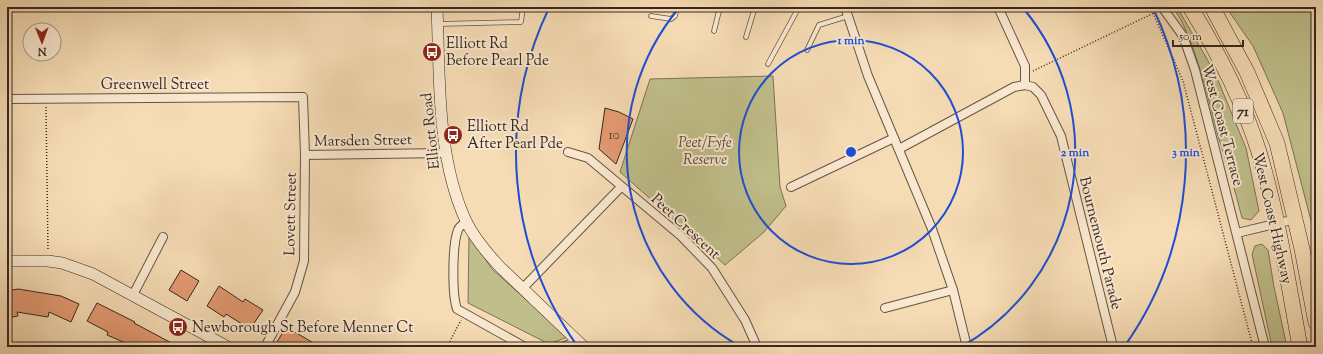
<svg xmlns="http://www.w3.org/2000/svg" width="1323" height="354" viewBox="0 0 1323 354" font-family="'Sorts Mill Goudy',serif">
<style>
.green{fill:#c0bf8b;stroke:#7b7356}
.building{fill:#e59a72;stroke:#362721}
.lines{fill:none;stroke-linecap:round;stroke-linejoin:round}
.lane-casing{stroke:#665446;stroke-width:5.5}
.street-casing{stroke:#665446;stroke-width:10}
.secondary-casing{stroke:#362721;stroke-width:12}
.highway-casing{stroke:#362721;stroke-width:16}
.path{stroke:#362721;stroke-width:1.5;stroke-dasharray:1 2;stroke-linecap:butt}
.lane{stroke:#f9e8cf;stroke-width:4}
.street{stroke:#f9e8cf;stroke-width:8}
.secondary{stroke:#f9e8cf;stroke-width:11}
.highway{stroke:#f6dcb5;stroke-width:15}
.ring{fill:none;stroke:#1d4ed8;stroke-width:2}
.labels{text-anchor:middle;stroke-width:4;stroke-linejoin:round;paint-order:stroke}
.number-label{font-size:13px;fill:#624435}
.shield{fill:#f9e8cf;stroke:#706155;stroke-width:1}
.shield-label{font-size:14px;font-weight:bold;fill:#362721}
.poi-label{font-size:15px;fill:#362721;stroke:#f9e8cf;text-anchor:start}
.street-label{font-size:15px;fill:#362721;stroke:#f9e8cf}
.park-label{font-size:15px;font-style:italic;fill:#584d3c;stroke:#f9e8cf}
.centre{fill:#1d4ed8;stroke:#f9e8cf;stroke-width:2}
.ring-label{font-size:12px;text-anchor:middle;font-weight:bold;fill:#1d4ed8;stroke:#f9e8cf;stroke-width:4;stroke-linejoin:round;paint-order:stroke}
</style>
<rect width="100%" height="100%" fill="#f6dcb5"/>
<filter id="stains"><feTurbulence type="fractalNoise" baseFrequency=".005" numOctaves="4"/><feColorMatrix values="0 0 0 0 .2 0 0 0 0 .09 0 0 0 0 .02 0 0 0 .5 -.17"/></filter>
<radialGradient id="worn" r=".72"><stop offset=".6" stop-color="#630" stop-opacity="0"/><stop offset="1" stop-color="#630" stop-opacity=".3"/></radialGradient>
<g class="green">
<path d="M 1172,7 L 1177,7 L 1215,73 L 1246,148 L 1259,211 L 1251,220 L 1242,218 C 1235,189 1226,161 1217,133 C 1209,101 1192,29 1172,7 Z"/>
<path d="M 1226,7 L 1243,7 L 1243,9 L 1254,9 L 1254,7 L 1316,7 L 1316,240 L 1283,113 L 1253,46 Z"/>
<path d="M 773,76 L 780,187 L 786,206 L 763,233 L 725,265 L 620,172 L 650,79 Z"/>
<path d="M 469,235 L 492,269 L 568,337 L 549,344 L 468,303 Z"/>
<path d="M 1262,244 L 1268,250 L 1274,287 L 1287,347 L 1272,347 L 1252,254 L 1255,246 Z"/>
</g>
<g class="building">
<path d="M 605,108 L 619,112 L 633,119 L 616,164 L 599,149 Z"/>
<path d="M 181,270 L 199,281 L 187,301 L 169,290 Z"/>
<path d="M 219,286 L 243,302 L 245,299 L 263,310 L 250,329 L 226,314 L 224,317 L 207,306 Z"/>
<path d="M 18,289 L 61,296 L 79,304 L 71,322 L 49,312 L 48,317 L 17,312 L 18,316 L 7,318 L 7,291 Z"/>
<path d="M 97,303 L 135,322 L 134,323 L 179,347 L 135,347 L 107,335 L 108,332 L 87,321 Z"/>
<path d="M 286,327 L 305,338 L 320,347 L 274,347 Z"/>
</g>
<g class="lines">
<g class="lane-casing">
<g id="lane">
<path d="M 651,16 L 671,19 L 675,16 L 677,7"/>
<path d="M 438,24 L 521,22 L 523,7"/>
<path d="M 714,31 L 720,7"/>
<path d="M 746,37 L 755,7"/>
<path d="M 807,50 L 819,25 L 848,16"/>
<path d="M 768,64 L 799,7"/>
</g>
</g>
<g class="street-casing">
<g id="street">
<path d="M 845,7 L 868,76 L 932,229 L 953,290 L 967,347"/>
<path d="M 998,7 L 1025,66 L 1025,85"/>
<path d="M 1162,7 L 1183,36 L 1195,70 L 1265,347"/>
<path d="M 7,99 L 303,97 L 305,155 L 304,261 L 295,292 L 265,347"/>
<path d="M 899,149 L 1014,87 L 1025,85 L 1033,87 L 1041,95 L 1061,136 L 1113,347"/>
<path d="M 568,152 L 588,158 L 681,236 L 712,268 L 745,320 L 757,347"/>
<path d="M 305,155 L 445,153"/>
<path d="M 791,187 L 894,138"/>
<path d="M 466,222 C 463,224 459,227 458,230 C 452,245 452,295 457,309 L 525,347"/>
<path d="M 1237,233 L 1296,219"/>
<path d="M 522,289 L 621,187"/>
<path d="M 133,295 L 163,237"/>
<path d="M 885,308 L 953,290"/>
<path d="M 562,347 L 578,341"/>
</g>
</g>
<g class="secondary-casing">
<g id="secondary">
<path d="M 437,7 C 440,77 436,156 466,221 C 474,238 487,253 500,267 L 584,347"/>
<path d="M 7,261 L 48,261 L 62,263 L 93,274 L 228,347"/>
</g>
</g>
<g class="highway-casing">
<g id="highway">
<path d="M 1190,7 C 1218,52 1243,101 1259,152 C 1278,215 1288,282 1300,347"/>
<path d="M 1212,7 L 1247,72 L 1277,143 L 1302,249 L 1316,323"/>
</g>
</g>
<g class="path">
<path d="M 1153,13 L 1183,81 L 1253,347"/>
<path d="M 1033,71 L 1156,12"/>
<path d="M 46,107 L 48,251"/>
<path d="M 447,347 L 461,320"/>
</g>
<use href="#lane" class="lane"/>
<use href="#street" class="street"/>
<use href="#secondary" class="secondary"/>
<use href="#highway" class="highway"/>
</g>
<g class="ring">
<circle cx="851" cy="152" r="112"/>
<path d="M741 347A224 224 0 0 1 679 8M1023 8A224 224 0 0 1 961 347"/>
<path d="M578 347A335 335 0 0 1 549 8M1153 8A335 335 0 0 1 1124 347"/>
</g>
<defs>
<g id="bus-disc" transform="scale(1)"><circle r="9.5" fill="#8f2418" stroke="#f9e8cf"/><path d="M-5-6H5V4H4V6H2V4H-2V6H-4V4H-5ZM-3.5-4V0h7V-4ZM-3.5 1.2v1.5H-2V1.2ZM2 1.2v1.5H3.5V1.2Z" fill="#fff"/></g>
</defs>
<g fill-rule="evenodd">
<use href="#bus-disc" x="432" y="52"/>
<use href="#bus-disc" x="453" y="135"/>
<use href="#bus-disc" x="178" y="327"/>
</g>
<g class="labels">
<g class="number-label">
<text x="614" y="139">10</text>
</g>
<rect class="shield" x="1233" y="99" width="20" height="24" rx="3"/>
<g class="shield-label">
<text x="1243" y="116">71</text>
</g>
<g class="poi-label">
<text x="446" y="48">Elliott Rd<tspan x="446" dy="17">Before Pearl Pde</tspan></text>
<text x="467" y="131">Elliott Rd<tspan x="467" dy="17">After Pearl Pde</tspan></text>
<text x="192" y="332">Newborough St Before Menner Ct</text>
</g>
<g class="street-label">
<text x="155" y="89">Greenwell Street</text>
<text transform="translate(1223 125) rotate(75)" y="5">West Coast Terrace</text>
<text transform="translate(430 131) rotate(-96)" y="5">Elliott Road</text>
<text transform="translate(363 140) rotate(-1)" y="5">Marsden Street</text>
<text transform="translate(290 214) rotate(-89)" y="5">Lovett Street</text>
<text transform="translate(1273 218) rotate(77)" y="5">West Coast Highway</text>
<text transform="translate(686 226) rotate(43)" y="5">Peet Crescent</text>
<text transform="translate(1101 243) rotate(76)" y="5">Bournemouth Parade</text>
</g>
<g class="park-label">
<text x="705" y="147">Peet/Fyfe<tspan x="705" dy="17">Reserve</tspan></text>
</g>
</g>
<circle cx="851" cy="152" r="6" class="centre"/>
<g class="ring-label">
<text x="851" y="44">1 min</text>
<text x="1075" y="156">2 min</text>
<text x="1186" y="156">3 min</text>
</g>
<rect width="1323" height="354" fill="none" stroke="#f6dcb5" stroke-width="24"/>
<rect x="8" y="8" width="1307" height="338" fill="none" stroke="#362721" stroke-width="2"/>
<rect x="12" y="12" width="1299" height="330" fill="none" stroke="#362721"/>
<g transform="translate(42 42) rotate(179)"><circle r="19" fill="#f9e8cf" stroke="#ab9b89"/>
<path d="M0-3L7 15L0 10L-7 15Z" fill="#8f2418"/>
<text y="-6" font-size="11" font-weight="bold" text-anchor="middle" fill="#362721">N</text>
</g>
<path d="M1173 40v6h70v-6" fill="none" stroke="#362721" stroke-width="2"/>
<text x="1179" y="40" font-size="12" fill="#362721" stroke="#f9e8cf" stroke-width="3" paint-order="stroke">50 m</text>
<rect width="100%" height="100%" filter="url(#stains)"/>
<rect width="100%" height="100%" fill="url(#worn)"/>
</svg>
